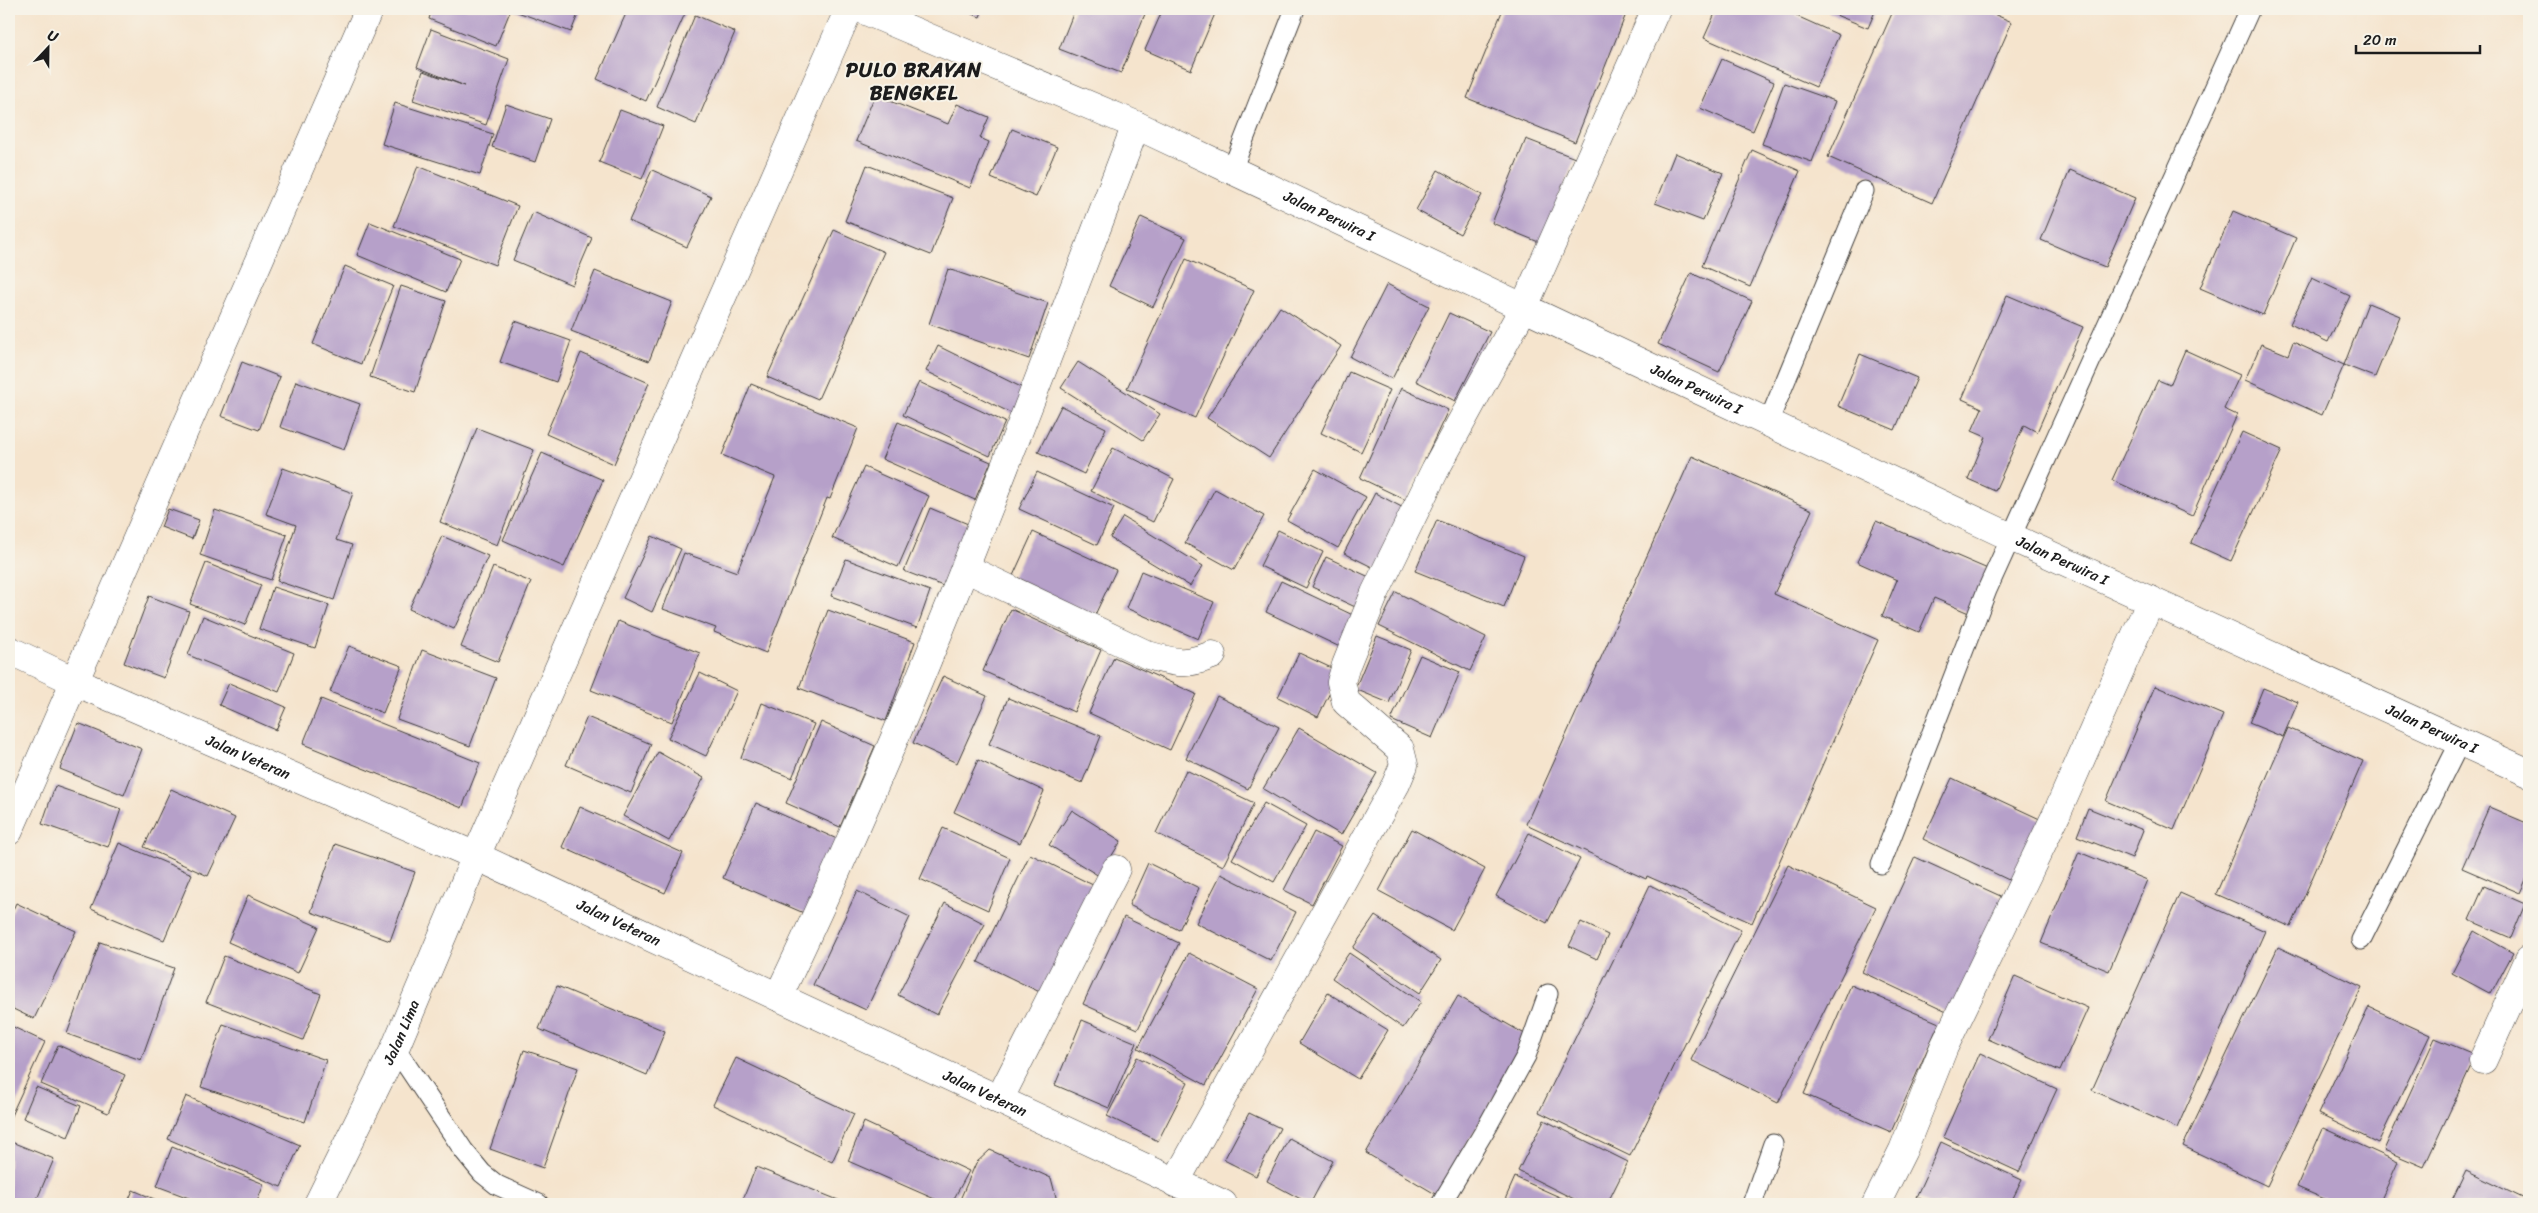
<svg xmlns="http://www.w3.org/2000/svg" width="2538" height="1213" viewBox="0 0 2538 1213" font-family="Sriracha,sans-serif">
<style>
.building{fill:#b6a0c9}
.lines{fill:none;stroke-linecap:round;stroke-linejoin:round}
.service-casing{stroke:#3d3a37;stroke-width:21}
.minor-casing{stroke:#3d3a37;stroke-width:29}
.service{stroke:#fff;stroke-width:19}
.minor{stroke:#fff;stroke-width:28}
.labels{text-anchor:middle;stroke-width:4;stroke-linejoin:round;paint-order:stroke}
.street-label{font-size:15px;fill:#1c1c1c;stroke:#f7f3e8}
.district-label{font-size:20px;font-weight:bold;letter-spacing:1px;fill:#1c1c1c;stroke:#f7f3e8}
</style>
<rect width="100%" height="100%" fill="#f7f3e8"/>
<filter id="ink" filterUnits="userSpaceOnUse"><feTurbulence type="fractalNoise" baseFrequency=".02" numOctaves="2"/><feDisplacementMap in="SourceGraphic" scale="10" xChannelSelector="R" yChannelSelector="G"/><feConvolveMatrix kernelMatrix="1 2 1 2 8 2 1 2 1" color-interpolation-filters="sRGB"/></filter>
<filter id="wash" filterUnits="userSpaceOnUse"><feTurbulence type="fractalNoise" baseFrequency=".0096" numOctaves="4" result="noise"/><feDisplacementMap in="SourceGraphic" scale="20" xChannelSelector="R" yChannelSelector="G"/><feGaussianBlur stdDeviation="1.12" result="paint"/><feColorMatrix in="noise" values="0 0 0 0 0 0 0 0 0 0 0 0 0 0 0 0 0 1.4 0 .05"/><feComposite in="paint" operator="in"/></filter>
<g filter="url(#wash)">
<rect width="100%" height="100%" fill="#f5e4cd"/>
<g id="blocks">
<g class="building">
<path d="M 432,9 L 511,9 L 496,46 L 429,19 Z"/>
<path d="M 516,9 L 580,9 L 571,32 L 515,11 Z"/>
<path d="M 628,9 L 687,9 L 646,101 L 597,79 Z"/>
<path d="M 959,9 L 983,9 L 980,17 Z"/>
<path d="M 1075,9 L 1147,9 L 1121,73 L 1059,49 Z"/>
<path d="M 1163,9 L 1217,9 L 1191,70 L 1145,50 Z"/>
<path d="M 1503,9 L 1628,9 L 1575,142 L 1467,98 Z"/>
<path d="M 1717,9 L 1781,9 L 1839,35 L 1816,87 L 1704,38 Z"/>
<path d="M 1821,9 L 1876,9 L 1868,28 Z"/>
<path d="M 1894,9 L 1982,9 L 2012,22 L 1932,203 L 1828,157 Z"/>
<path d="M 695,15 L 735,32 L 696,124 L 657,107 Z"/>
<path d="M 431,29 L 509,59 L 486,125 L 413,100 L 423,71 L 465,86 L 417,67 Z"/>
<path d="M 1722,59 L 1774,82 L 1753,131 L 1700,108 Z"/>
<path d="M 1784,83 L 1835,101 L 1812,162 L 1762,144 Z"/>
<path d="M 875,95 L 948,124 L 957,104 L 989,117 L 980,138 L 989,142 L 970,188 L 856,141 Z"/>
<path d="M 395,103 L 493,134 L 480,175 L 382,144 Z"/>
<path d="M 506,104 L 550,119 L 535,162 L 492,147 Z"/>
<path d="M 620,110 L 663,126 L 642,179 L 599,162 Z"/>
<path d="M 1012,129 L 1057,147 L 1036,197 L 991,178 Z"/>
<path d="M 1526,139 L 1575,158 L 1541,243 L 1492,223 Z"/>
<path d="M 1752,150 L 1800,171 L 1750,287 L 1702,266 Z"/>
<path d="M 1675,153 L 1723,173 L 1703,221 L 1655,203 Z"/>
<path d="M 867,165 L 953,198 L 931,255 L 845,221 Z"/>
<path d="M 418,166 L 518,206 L 495,265 L 394,226 Z"/>
<path d="M 652,170 L 711,196 L 687,247 L 629,221 Z"/>
<path d="M 1438,170 L 1482,195 L 1460,234 L 1416,210 Z"/>
<path d="M 2070,170 L 2135,198 L 2105,267 L 2041,240 Z"/>
<path d="M 2233,211 L 2296,238 L 2263,315 L 2200,288 Z"/>
<path d="M 533,212 L 592,238 L 572,285 L 513,260 Z"/>
<path d="M 1141,217 L 1186,238 L 1153,307 L 1109,286 Z"/>
<path d="M 370,222 L 460,259 L 446,292 L 357,255 Z"/>
<path d="M 834,230 L 884,252 L 818,399 L 767,377 Z"/>
<path d="M 1186,259 L 1254,290 L 1195,418 L 1127,388 Z"/>
<path d="M 345,266 L 393,286 L 361,364 L 313,344 Z"/>
<path d="M 948,269 L 1048,303 L 1029,359 L 929,324 Z"/>
<path d="M 595,271 L 672,302 L 649,361 L 571,331 Z"/>
<path d="M 1691,273 L 1752,301 L 1719,372 L 1658,344 Z"/>
<path d="M 2312,278 L 2350,296 L 2328,342 L 2290,324 Z"/>
<path d="M 1387,284 L 1429,306 L 1392,379 L 1350,357 Z"/>
<path d="M 401,286 L 446,301 L 415,392 L 370,377 Z"/>
<path d="M 2007,295 L 2083,327 L 2037,432 L 2024,425 L 1995,491 L 1968,479 L 1986,437 L 1972,431 L 1982,408 L 1962,399 Z"/>
<path d="M 2368,303 L 2400,316 L 2375,377 L 2344,365 Z"/>
<path d="M 1280,307 L 1341,346 L 1269,458 L 1207,418 Z"/>
<path d="M 1449,313 L 1490,332 L 1455,401 L 1416,381 Z"/>
<path d="M 515,321 L 571,341 L 556,382 L 500,362 Z"/>
<path d="M 2293,342 L 2344,365 L 2322,415 L 2245,380 L 2261,344 L 2288,355 Z"/>
<path d="M 938,346 L 1029,391 L 1017,416 L 926,371 Z"/>
<path d="M 2185,350 L 2240,375 L 2224,409 L 2237,415 L 2192,516 L 2112,480 L 2158,380 L 2170,385 Z"/>
<path d="M 581,353 L 649,383 L 614,464 L 546,434 Z"/>
<path d="M 1860,354 L 1917,378 L 1895,430 L 1838,406 Z"/>
<path d="M 242,362 L 280,377 L 259,430 L 221,416 Z"/>
<path d="M 1078,362 L 1160,414 L 1143,440 L 1061,388 Z"/>
<path d="M 1349,372 L 1390,390 L 1361,452 L 1321,433 Z"/>
<path d="M 296,381 L 360,404 L 344,450 L 280,427 Z"/>
<path d="M 919,382 L 1005,422 L 990,456 L 903,415 Z"/>
<path d="M 751,384 L 858,428 L 830,499 L 827,498 L 766,653 L 714,632 L 716,628 L 663,609 L 684,553 L 737,572 L 775,477 L 722,455 Z"/>
<path d="M 1401,388 L 1448,410 L 1406,500 L 1360,478 Z"/>
<path d="M 1061,406 L 1106,428 L 1084,474 L 1038,452 Z"/>
<path d="M 898,422 L 991,462 L 975,500 L 882,459 Z"/>
<path d="M 477,428 L 534,450 L 497,545 L 440,522 Z"/>
<path d="M 2242,432 L 2282,450 L 2231,561 L 2191,543 Z"/>
<path d="M 1113,448 L 1174,479 L 1153,522 L 1091,491 Z"/>
<path d="M 542,453 L 603,480 L 564,567 L 503,540 Z"/>
<path d="M 1692,456 L 1812,510 L 1774,594 L 1878,640 L 1752,923 L 1647,876 L 1646,879 L 1526,824 Z"/>
<path d="M 864,467 L 929,496 L 898,567 L 832,538 Z"/>
<path d="M 283,468 L 353,493 L 336,540 L 352,545 L 334,600 L 277,581 L 296,525 L 266,514 Z"/>
<path d="M 1315,469 L 1366,497 L 1338,548 L 1287,520 Z"/>
<path d="M 1037,472 L 1114,508 L 1097,545 L 1019,509 Z"/>
<path d="M 1215,489 L 1264,516 L 1234,570 L 1185,543 Z"/>
<path d="M 1375,493 L 1413,513 L 1382,572 L 1344,553 Z"/>
<path d="M 930,508 L 968,524 L 943,586 L 904,571 Z"/>
<path d="M 168,509 L 199,520 L 192,539 L 161,527 Z"/>
<path d="M 215,510 L 287,535 L 271,580 L 200,555 Z"/>
<path d="M 1123,517 L 1203,566 L 1190,586 L 1110,538 Z"/>
<path d="M 1437,520 L 1524,556 L 1504,607 L 1415,571 Z"/>
<path d="M 1876,521 L 1990,570 L 1971,614 L 1934,598 L 1919,632 L 1882,616 L 1897,580 L 1857,562 Z"/>
<path d="M 1278,530 L 1323,552 L 1306,588 L 1260,566 Z"/>
<path d="M 1033,532 L 1116,570 L 1094,617 L 1012,578 Z"/>
<path d="M 442,536 L 488,556 L 454,629 L 409,609 Z"/>
<path d="M 652,536 L 681,549 L 652,612 L 623,598 Z"/>
<path d="M 1326,557 L 1378,581 L 1364,611 L 1312,587 Z"/>
<path d="M 846,559 L 930,591 L 917,628 L 831,596 Z"/>
<path d="M 206,563 L 261,585 L 245,625 L 190,604 Z"/>
<path d="M 493,567 L 531,582 L 498,662 L 461,647 Z"/>
<path d="M 1141,571 L 1214,602 L 1198,639 L 1126,608 Z"/>
<path d="M 1281,581 L 1357,617 L 1342,648 L 1266,612 Z"/>
<path d="M 273,587 L 329,605 L 315,648 L 259,629 Z"/>
<path d="M 1396,592 L 1486,637 L 1470,671 L 1379,626 Z"/>
<path d="M 149,596 L 189,611 L 164,678 L 124,663 Z"/>
<path d="M 1011,609 L 1101,650 L 1074,712 L 983,671 Z"/>
<path d="M 828,610 L 915,642 L 886,721 L 799,688 Z"/>
<path d="M 203,616 L 294,653 L 279,692 L 188,655 Z"/>
<path d="M 618,621 L 700,653 L 672,722 L 591,690 Z"/>
<path d="M 1377,636 L 1411,650 L 1389,703 L 1355,689 Z"/>
<path d="M 349,646 L 402,666 L 383,713 L 330,692 Z"/>
<path d="M 422,650 L 496,678 L 470,746 L 397,719 Z"/>
<path d="M 1299,653 L 1340,672 L 1318,717 L 1278,697 Z"/>
<path d="M 1420,655 L 1460,672 L 1432,738 L 1391,720 Z"/>
<path d="M 1114,657 L 1196,694 L 1170,750 L 1089,713 Z"/>
<path d="M 700,673 L 737,691 L 706,756 L 668,738 Z"/>
<path d="M 943,676 L 987,696 L 957,763 L 913,743 Z"/>
<path d="M 229,683 L 286,707 L 276,730 L 219,705 Z"/>
<path d="M 2155,686 L 2223,715 L 2174,830 L 2106,801 Z"/>
<path d="M 2263,688 L 2298,702 L 2283,737 L 2249,723 Z"/>
<path d="M 1217,696 L 1279,727 L 1248,789 L 1186,758 Z"/>
<path d="M 1008,698 L 1101,736 L 1082,783 L 989,744 Z"/>
<path d="M 321,699 L 480,763 L 462,808 L 303,744 Z"/>
<path d="M 762,703 L 814,724 L 792,778 L 741,758 Z"/>
<path d="M 587,717 L 651,744 L 631,793 L 566,765 Z"/>
<path d="M 821,722 L 875,746 L 840,827 L 786,803 Z"/>
<path d="M 78,723 L 142,749 L 124,795 L 60,769 Z"/>
<path d="M 1299,728 L 1377,773 L 1341,835 L 1263,789 Z"/>
<path d="M 2288,728 L 2363,761 L 2291,927 L 2216,894 Z"/>
<path d="M 658,752 L 704,778 L 669,841 L 623,816 Z"/>
<path d="M 978,760 L 1044,791 L 1020,843 L 954,812 Z"/>
<path d="M 1186,770 L 1254,803 L 1223,866 L 1156,833 Z"/>
<path d="M 1952,778 L 2044,821 L 2015,883 L 1923,839 Z"/>
<path d="M 55,786 L 121,809 L 108,847 L 42,824 Z"/>
<path d="M 171,789 L 235,818 L 208,876 L 144,847 Z"/>
<path d="M 756,803 L 846,843 L 813,917 L 723,878 Z"/>
<path d="M 1264,803 L 1306,826 L 1274,882 L 1232,859 Z"/>
<path d="M 580,807 L 683,853 L 665,893 L 562,847 Z"/>
<path d="M 2489,807 L 2529,824 L 2529,873 L 2520,893 L 2462,868 Z"/>
<path d="M 2088,808 L 2143,830 L 2132,858 L 2077,836 Z"/>
<path d="M 1072,810 L 1121,841 L 1099,876 L 1049,845 Z"/>
<path d="M 943,828 L 1010,858 L 988,910 L 920,879 Z"/>
<path d="M 1412,829 L 1485,869 L 1452,930 L 1379,891 Z"/>
<path d="M 1314,832 L 1342,846 L 1312,904 L 1284,890 Z"/>
<path d="M 1529,833 L 1580,859 L 1547,923 L 1496,896 Z"/>
<path d="M 119,843 L 192,874 L 164,940 L 91,909 Z"/>
<path d="M 335,844 L 415,872 L 390,941 L 311,912 Z"/>
<path d="M 2079,852 L 2147,880 L 2109,971 L 2041,943 Z"/>
<path d="M 1030,854 L 1099,888 L 1048,996 L 978,962 Z"/>
<path d="M 1915,857 L 2007,899 L 1953,1015 L 1862,972 Z"/>
<path d="M 1148,863 L 1199,888 L 1179,930 L 1129,905 Z"/>
<path d="M 1788,865 L 1876,907 L 1778,1103 L 1691,1060 Z"/>
<path d="M 1221,874 L 1296,912 L 1271,961 L 1196,923 Z"/>
<path d="M 1650,885 L 1741,930 L 1630,1156 L 1539,1112 Z"/>
<path d="M 2484,886 L 2525,904 L 2511,938 L 2469,920 Z"/>
<path d="M 857,891 L 910,917 L 866,1010 L 813,985 Z"/>
<path d="M 2180,893 L 2265,931 L 2177,1128 L 2092,1090 Z"/>
<path d="M 248,895 L 319,927 L 298,973 L 228,942 Z"/>
<path d="M 16,903 L 76,931 L 34,1019 L 9,1007 L 9,918 Z"/>
<path d="M 945,903 L 985,924 L 937,1015 L 898,995 Z"/>
<path d="M 1375,916 L 1441,960 L 1420,993 L 1353,948 Z"/>
<path d="M 1124,917 L 1179,943 L 1138,1029 L 1083,1004 Z"/>
<path d="M 1581,922 L 1608,935 L 1597,959 L 1569,946 Z"/>
<path d="M 2474,931 L 2513,953 L 2491,994 L 2452,973 Z"/>
<path d="M 100,942 L 174,968 L 141,1060 L 67,1034 Z"/>
<path d="M 2278,947 L 2362,987 L 2267,1186 L 2183,1146 Z"/>
<path d="M 1189,953 L 1258,989 L 1206,1085 L 1138,1048 Z"/>
<path d="M 1349,953 L 1421,1002 L 1403,1028 L 1332,978 Z"/>
<path d="M 224,956 L 321,994 L 303,1040 L 206,1002 Z"/>
<path d="M 2015,976 L 2088,1008 L 2060,1071 L 1988,1039 Z"/>
<path d="M 1851,985 L 1939,1023 L 1891,1132 L 1804,1094 Z"/>
<path d="M 557,986 L 665,1031 L 647,1075 L 539,1029 Z"/>
<path d="M 1328,993 L 1388,1030 L 1358,1079 L 1299,1043 Z"/>
<path d="M 1458,996 L 1530,1037 L 1437,1195 L 1366,1153 Z"/>
<path d="M 2369,1007 L 2430,1035 L 2378,1143 L 2318,1114 Z"/>
<path d="M 1082,1020 L 1137,1043 L 1109,1108 L 1055,1085 Z"/>
<path d="M 223,1024 L 326,1060 L 305,1122 L 201,1087 Z"/>
<path d="M 9,1025 L 45,1042 L 9,1120 Z"/>
<path d="M 2435,1038 L 2476,1055 L 2424,1167 L 2384,1150 Z"/>
<path d="M 58,1045 L 125,1075 L 108,1113 L 41,1084 Z"/>
<path d="M 524,1050 L 578,1068 L 543,1168 L 490,1149 Z"/>
<path d="M 1980,1053 L 2057,1089 L 2019,1172 L 1943,1137 Z"/>
<path d="M 1137,1057 L 1188,1082 L 1158,1141 L 1107,1116 Z"/>
<path d="M 736,1058 L 854,1114 L 832,1162 L 713,1105 Z"/>
<path d="M 36,1087 L 81,1106 L 68,1137 L 23,1118 Z"/>
<path d="M 186,1096 L 300,1145 L 281,1187 L 168,1139 Z"/>
<path d="M 1249,1113 L 1280,1128 L 1256,1176 L 1224,1160 Z"/>
<path d="M 1544,1120 L 1628,1162 L 1607,1204 L 1584,1204 L 1518,1171 Z"/>
<path d="M 864,1122 L 969,1171 L 951,1204 L 946,1204 L 848,1161 Z"/>
<path d="M 2323,1128 L 2398,1162 L 2379,1204 L 2336,1204 L 2297,1187 Z"/>
<path d="M 1289,1138 L 1333,1161 L 1310,1204 L 1267,1181 Z"/>
<path d="M 9,1141 L 54,1159 L 35,1204 L 9,1204 Z"/>
<path d="M 1941,1142 L 2022,1180 L 2010,1204 L 1932,1204 L 1916,1197 Z"/>
<path d="M 172,1147 L 264,1184 L 256,1204 L 205,1204 L 157,1186 Z"/>
<path d="M 990,1150 L 1051,1178 L 1056,1197 L 1053,1204 L 958,1204 L 976,1163 Z"/>
<path d="M 756,1167 L 848,1204 L 741,1204 Z"/>
<path d="M 2466,1171 L 2529,1201 L 2529,1204 L 2450,1204 Z"/>
<path d="M 1515,1177 L 1575,1204 L 1503,1204 Z"/>
<path d="M 133,1190 L 166,1204 L 127,1204 Z"/>
</g>
</g>
</g>
<g filter="url(#ink)">
<use href="#blocks" fill-opacity="0" stroke="#3d3a37" stroke-width="1"/>
<g class="lines">
<g class="service-casing">
<g id="service">
<path d="M 1232,170 L 1295,9"/>
<path d="M 1768,423 L 1864,191"/>
<path d="M 1881,864 L 1987,590 L 2250,9"/>
<path d="M 2361,940 L 2460,742"/>
<path d="M 395,1048 L 464,1151 L 482,1173 L 497,1185 L 539,1204"/>
<path d="M 1441,1204 L 1488,1125 L 1526,1056 L 1548,994"/>
<path d="M 1752,1204 L 1773,1144"/>
</g>
</g>
<g class="minor-casing">
<g id="minor">
<path id="s1" d="M 861,9 L 1136,125 L 2011,537 L 2529,773"/>
<path d="M 965,568 L 1148,655 C 1175,663 1185,666 1212,655"/>
<path id="s2" d="M 9,650 L 89,688 L 476,856 L 1223,1204"/>
<path d="M 9,831 L 369,9"/>
<path d="M 778,997 C 914,714 1024,419 1136,125"/>
<path d="M 2483,1060 L 2529,959"/>
<path d="M 999,1100 L 1116,869"/>
<path d="M 1175,1183 L 1396,784 L 1404,765 L 1400,749 L 1346,702 L 1341,682 L 1346,665 L 1375,593 L 1435,470 L 1523,309 L 1656,9"/>
<path id="s3" d="M 318,1204 L 395,1048 L 476,856 L 849,9"/>
<path d="M 1876,1204 L 1903,1150 L 1944,1047 L 2057,813 L 2151,600"/>
</g>
</g>
<use href="#service" class="service"/>
<use href="#minor" class="minor"/>
</g>
</g>
<g class="labels">
<g class="street-label">
<text dy="5" stroke="none"><textPath href="#s1" startOffset="512">Jalan Perwira I</textPath></text>
<text dy="5" stroke="none"><textPath href="#s1" startOffset="918">Jalan Perwira I</textPath></text>
<text dy="5" stroke="none"><textPath href="#s1" startOffset="1322">Jalan Perwira I</textPath></text>
<text dy="5" stroke="none"><textPath href="#s1" startOffset="1728">Jalan Perwira I</textPath></text>
<text dy="5" stroke="none"><textPath href="#s2" startOffset="262">Jalan Veteran</textPath></text>
<text dy="5" stroke="none"><textPath href="#s2" startOffset="668">Jalan Veteran</textPath></text>
<text dy="5" stroke="none"><textPath href="#s3" startOffset="191">Jalan Lima</textPath></text>
<text dy="5" stroke="none"><textPath href="#s2" startOffset="1072">Jalan Veteran</textPath></text>
</g>
<g class="district-label">
<text x="914" y="77">PULO BRAYAN<tspan x="914" dy="23">BENGKEL</tspan></text>
</g>
</g>
<rect width="2538" height="1213" fill="none" stroke="#f7f3e8" stroke-width="30"/>
<g transform="translate(48 48) rotate(22)" stroke="#f7f3e8" stroke-width="4" paint-order="stroke">
<path d="M0-4L9 19L0 12L-9 19Z" fill="#1c1c1c"/>
<text y="-8" font-size="14" font-weight="bold" text-anchor="middle" fill="#1c1c1c">U</text>
</g>
<path d="M2356 45v8h124v-8" fill="none" stroke="#1c1c1c" stroke-width="2.5"/>
<text x="2363" y="45" font-size="15" fill="#1c1c1c" stroke="#f7f3e8" stroke-width="4" paint-order="stroke">20 m</text>
</svg>
